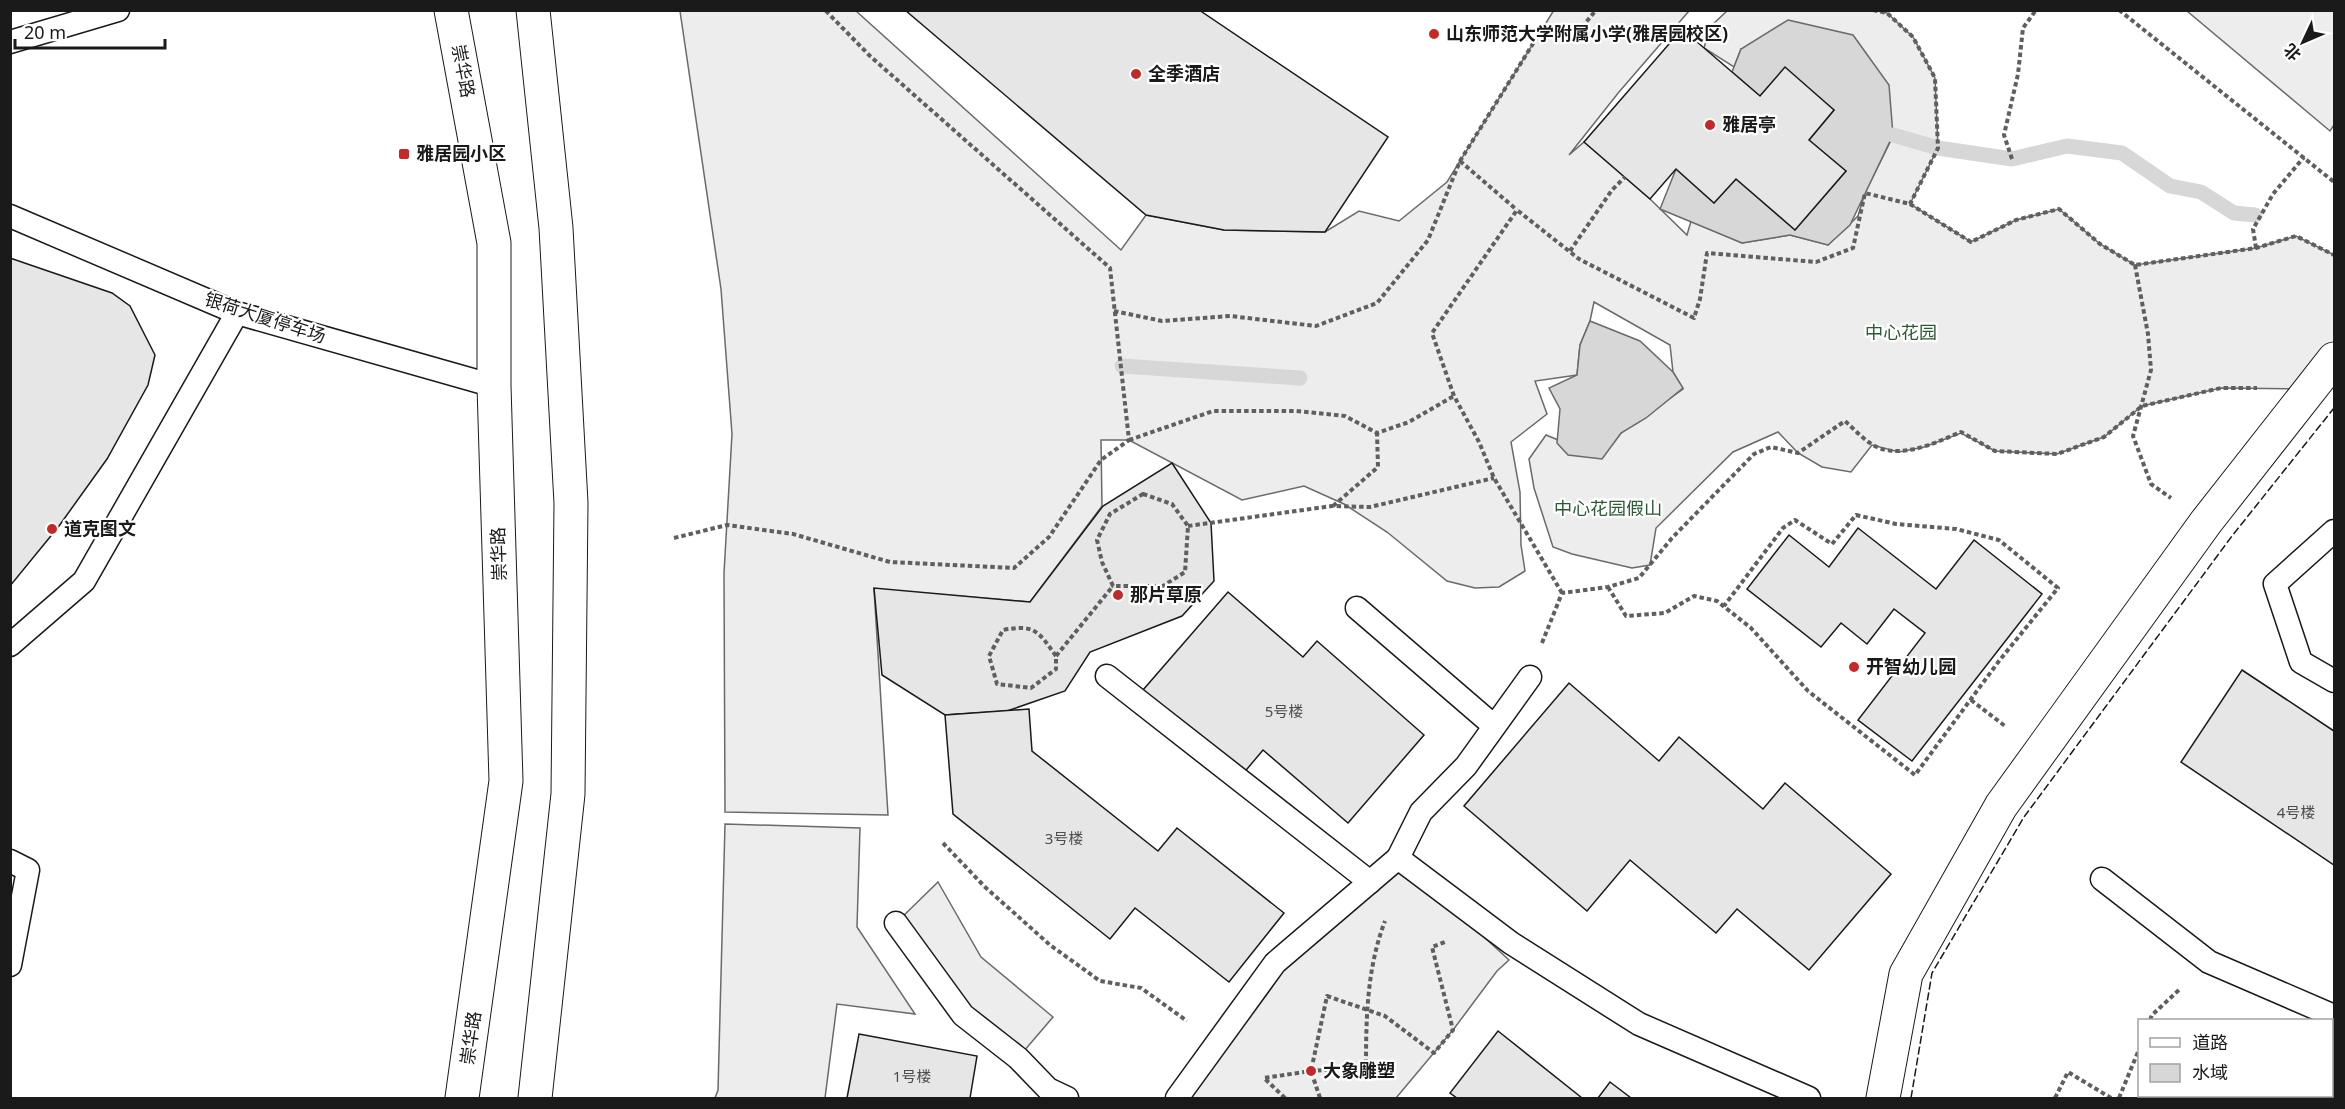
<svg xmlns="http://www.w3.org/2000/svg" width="2345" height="1109" viewBox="0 0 2345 1109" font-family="'Noto Sans','Noto Sans SC',sans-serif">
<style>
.built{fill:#ededed;stroke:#6a6a6a;stroke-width:1.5}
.water{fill:#d7d7d7;stroke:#6a6a6a;stroke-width:1.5}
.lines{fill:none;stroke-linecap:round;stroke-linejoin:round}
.stream{stroke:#d7d7d7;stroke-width:15}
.building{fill:#e6e6e6;stroke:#1a1a1a;stroke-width:1.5}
.lane-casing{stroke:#1a1a1a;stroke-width:25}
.street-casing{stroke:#1a1a1a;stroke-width:35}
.secondary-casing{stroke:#1a1a1a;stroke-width:35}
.path{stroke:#5f5f5f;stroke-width:4;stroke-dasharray:4.5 3;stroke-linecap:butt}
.lane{stroke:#fff;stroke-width:22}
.street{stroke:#fff;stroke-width:33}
.secondary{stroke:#fff;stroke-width:33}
.fence{stroke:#1a1a1a;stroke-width:1.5;stroke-dasharray:8 3;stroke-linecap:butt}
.poi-dot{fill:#c62828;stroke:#fff;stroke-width:2}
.labels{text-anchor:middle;stroke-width:4.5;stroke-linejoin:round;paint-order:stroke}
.number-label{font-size:15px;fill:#4d4d4d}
.poi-label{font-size:18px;font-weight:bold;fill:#1a1a1a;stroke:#fff;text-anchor:start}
.street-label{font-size:18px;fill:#1a1a1a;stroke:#fff}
.park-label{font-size:18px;fill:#2b5a34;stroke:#fff}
</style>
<rect width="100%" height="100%" fill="#fff"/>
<g class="built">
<path d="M 1554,10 L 1689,11 L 1619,92 L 1569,155 L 1584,142 L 1650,199 L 1687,235 L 1691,221 L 1742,243 L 1790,235 L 1828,245 L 1858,216 L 1865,193 L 1893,136 L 1741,49 L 1734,67 L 1704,48 L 1710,27 L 1727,11 L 1873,10 L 1887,13 L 1913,37 L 1935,78 L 1938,148 L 1910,204 L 1971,242 L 2016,220 L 2059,209 L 2100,244 L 2135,265 L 2256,248 L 2296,236 L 2334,255 L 2334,358 L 2312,389 L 2221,388 L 2142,406 L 2104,437 L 2057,454 L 1995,451 L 1961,433 L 1924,447 L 1899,452 L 1872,445 L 1851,472 L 1822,467 L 1798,453 L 1778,432 L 1733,452 L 1656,528 L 1650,565 L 1632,568 L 1572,554 L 1553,547 L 1534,488 L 1529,459 L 1546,435 L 1602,458 L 1621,433 L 1683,389 L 1673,372 L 1670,345 L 1594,302 L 1590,321 L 1580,345 L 1577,375 L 1535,381 L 1547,414 L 1511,442 L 1520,492 L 1521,545 L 1525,571 L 1499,587 L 1475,588 L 1447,581 L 1387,532 L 1344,504 L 1304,486 L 1242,500 L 1129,440 L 1101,440 L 1102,506 L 1030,602 L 874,589 L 888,815 L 725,812 L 724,573 L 732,434 L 721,289 L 680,11 L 856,11 L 1121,250 L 1146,215 L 1224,230 L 1325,232 L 1359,211 L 1399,221 L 1447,182 Z"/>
<path d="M 2187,11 L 2334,11 L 2334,125 L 2330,131 Z"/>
<path d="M 725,824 L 860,828 L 857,927 L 915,1014 L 837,1004 L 825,1098 L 715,1098 L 718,1090 Z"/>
<path d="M 1398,858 L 1509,960 L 1497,971 L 1453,1030 L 1396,1098 L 1177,1098 L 1275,963 Z"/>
<path d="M 938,882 L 981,957 L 1053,1017 L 1018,1058 L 963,1015 L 896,923 Z"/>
</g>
<g class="water">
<path d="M 1788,20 L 1853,35 L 1889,85 L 1893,135 L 1850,225 L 1828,245 L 1790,235 L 1742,243 L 1660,209 L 1676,169 L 1714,203 L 1736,179 L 1795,230 L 1846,171 L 1809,140 L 1834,110 L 1785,68 L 1760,96 L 1732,72 L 1741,49 Z"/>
<path d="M 1590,321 L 1640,341 L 1673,372 L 1683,388 L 1646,418 L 1621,433 L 1602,459 L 1568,455 L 1557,443 L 1560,409 L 1549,388 L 1577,375 L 1580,345 Z"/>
</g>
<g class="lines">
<g class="stream">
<path d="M 1893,135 L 1938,148 L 2012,159 L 2067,146 L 2122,153 L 2170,186 L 2201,192 L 2234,213 L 2255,215"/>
<path d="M 1122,366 L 1300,378"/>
</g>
</g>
<g class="building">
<path d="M 905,10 L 1199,10 L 1388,137 L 1325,232 L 1224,230 L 1146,215 Z"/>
<path d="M 1682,29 L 1760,96 L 1785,67 L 1834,110 L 1809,140 L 1846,171 L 1795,230 L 1736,179 L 1714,203 L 1676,169 L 1650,199 L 1584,142 Z"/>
<path d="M 10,258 L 112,293 L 130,306 L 155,355 L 148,385 L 107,459 L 59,526 L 10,586 Z"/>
<path d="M 1172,463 L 1211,523 L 1214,581 L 1182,616 L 1090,652 L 1065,691 L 1007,711 L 945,715 L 882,675 L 874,588 L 1030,602 L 1103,506 Z"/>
<path d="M 1858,528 L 1936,589 L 1974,540 L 2042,594 L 1912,761 L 1858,720 L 1925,633 L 1894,609 L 1867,644 L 1841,623 L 1821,647 L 1747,589 L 1789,535 L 1829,567 Z"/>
<path d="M 1228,592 L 1303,657 L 1317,641 L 1424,735 L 1348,823 L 1263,750 L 1242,775 L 1143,690 Z"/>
<path d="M 2242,670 L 2334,731 L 2334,865 L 2181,762 Z"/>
<path d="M 1569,683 L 1659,761 L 1679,737 L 1763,809 L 1785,783 L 1891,874 L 1809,970 L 1737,909 L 1716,933 L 1630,860 L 1587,911 L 1464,806 Z"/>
<path d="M 1029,709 L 1032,751 L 1158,851 L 1177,828 L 1284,913 L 1229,982 L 1135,908 L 1110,939 L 953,814 L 945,715 Z"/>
<path d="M 1498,1031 L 1582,1098 L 1457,1098 L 1450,1093 Z"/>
<path d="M 859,1034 L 977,1056 L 970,1098 L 847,1098 Z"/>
<path d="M 1610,1082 L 1631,1098 L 1598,1098 Z"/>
</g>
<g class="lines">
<g class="lane-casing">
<g id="lane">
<path d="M 10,42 L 118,10"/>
<path d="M 10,216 L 237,313 L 494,386"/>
<path d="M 2334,531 L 2275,584 L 2301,662 L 2334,681"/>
<path d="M 1357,608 L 1494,726"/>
<path d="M 10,645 L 84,581 L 237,313"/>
<path d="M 1107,676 L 1370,882"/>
<path d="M 1398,858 L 1421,812 L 1466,766 L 1530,677"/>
<path d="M 10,861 L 28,870 L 10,965"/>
<path d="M 2102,879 L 2209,962 L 2334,1016"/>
<path d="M 896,923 L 963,1015 L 1018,1058 L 1048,1089 L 1067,1098"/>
<path d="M 1177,1098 L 1275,963 L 1398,858 L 1511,943 L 1639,1024 L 1809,1098"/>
<path d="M 2301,1098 L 2302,1096"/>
</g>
</g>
<g class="street-casing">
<path id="street" d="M 1883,1098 L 1906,974 L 2001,806 L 2206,522 L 2334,359"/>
</g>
<g class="secondary-casing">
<g id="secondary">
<path d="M 451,10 L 494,243 L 494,386 L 506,781 L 462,1098"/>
<path d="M 533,10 L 556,228 L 571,503 L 568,794 L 535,1098"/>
</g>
</g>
<g class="path">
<path d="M 1873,10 L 1887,13 L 1913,37 L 1935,78 L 1938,148 L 1910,204"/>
<path d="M 2119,10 L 2334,182"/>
<path d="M 2012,159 L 2004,135 L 2018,74 L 2023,28 L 2036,10"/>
<path d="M 1460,161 L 1517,210"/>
<path d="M 2256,248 L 2253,229 L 2273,194 L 2304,157"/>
<path d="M 1570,251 L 1612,190 L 1625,177"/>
<path d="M 2135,265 L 2148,334 L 2151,370 L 2133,436 L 2151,484 L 2171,498"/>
<path d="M 1114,311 L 1162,321 L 1230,316 L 1316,326 L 1377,303 L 1428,240 L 1460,161 L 1539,34 L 1578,32 L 1596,10"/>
<path d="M 1129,440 L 1213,411 L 1296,411 L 1345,416 L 1377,433 L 1409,422 L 1454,396"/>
<path d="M 1143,494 L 1172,504 L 1188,526 L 1185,572 L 1163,586 L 1113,586 L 1102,562 L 1097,540 L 1110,514 Z"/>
<path d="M 1333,506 L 1378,467 L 1377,433"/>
<path d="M 1188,526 L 1332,506 L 1370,507 L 1494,478"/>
<path d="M 674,538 L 727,525 L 793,534 L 890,562 L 1014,568 L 1049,537 L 1101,460 L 1129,440 L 1110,268 L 870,56 L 825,10"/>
<path d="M 1608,587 L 1626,616 L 1665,613 L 1694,596 L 1717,601 L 1751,628 L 1808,691 L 1915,775 L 1999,661 L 2058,588 L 1999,540 L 1956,529 L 1896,524 L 1856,515 L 1832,544 L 1795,520 L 1783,528 L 1724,606"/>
<path d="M 1562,593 L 1494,478 L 1479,442 L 1454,396 L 1432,333 L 1517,210 L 1579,259 L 1694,318 L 1700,299 L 1707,253 L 1816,262 L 1853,248 L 1865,193 L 1910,204 L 1971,242 L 2016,220 L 2059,209 L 2100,244 L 2135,265 L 2256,248 L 2296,236 L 2334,255"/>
<path d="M 1542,643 L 1562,593 L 1608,587 L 1639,578 L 1672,538 L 1754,454 L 1771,447 L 1798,453 L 1845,421 C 1853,428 1861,437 1870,443 C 1896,462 1935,443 1961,432 L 1995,451 L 2057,454 L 2104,437 L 2142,406 L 2221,388 L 2257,388"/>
<path d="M 1056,656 C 1038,631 1035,624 1003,630 L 989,656 L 997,684 L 1031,688 L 1056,669 L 1056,656 L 1113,586"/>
<path d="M 1971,700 L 2005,726"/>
<path d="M 943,843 L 984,886 L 1050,945 L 1100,981 L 1141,988 L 1187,1021"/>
<path d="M 2150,1020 L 2152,1015 L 2180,989"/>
<path d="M 1285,1098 L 1264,1078 L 1311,1071 L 1366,1067 C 1366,1017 1367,968 1385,921"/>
<path d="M 1320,1098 L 1311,1071 L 1327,996 L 1385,1016 L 1434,1053 L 1453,1030 L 1432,947 L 1445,942"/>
<path d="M 2055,1098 L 2068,1072 L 2111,1098"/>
<path d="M 2119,1098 L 2140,1047"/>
</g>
<use href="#lane" class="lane"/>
<use href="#street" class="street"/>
<use href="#secondary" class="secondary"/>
<path class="fence" d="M 1911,1098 L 1932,973 L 2024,817 L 2232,536 L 2334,408"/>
</g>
<g class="poi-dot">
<circle cx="1434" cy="34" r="6"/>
<circle cx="1136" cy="74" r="6"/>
<circle cx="1710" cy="125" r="6"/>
<rect x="398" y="148" width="12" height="12" rx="3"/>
<circle cx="52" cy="529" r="6"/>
<circle cx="1118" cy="595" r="6"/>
<circle cx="1854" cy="667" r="6"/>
<circle cx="1311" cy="1071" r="6"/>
</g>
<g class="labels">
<g class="number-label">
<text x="1284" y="717">5号楼</text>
<text x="2296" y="818">4号楼</text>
<text x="1064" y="844">3号楼</text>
<text x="912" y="1082">1号楼</text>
</g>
<g class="poi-label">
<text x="1446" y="40">山东师范大学附属小学(雅居园校区)</text>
<text x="1148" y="80">全季酒店</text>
<text x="1722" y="131">雅居亭</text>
<text x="416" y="160">雅居园小区</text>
<text x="64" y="535">道克图文</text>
<text x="1130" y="601">那片草原</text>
<text x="1866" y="673">开智幼儿园</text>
<text x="1323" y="1077">大象雕塑</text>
</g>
<g class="street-label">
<text transform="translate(463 71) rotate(79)" y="6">崇华路</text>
<text transform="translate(265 318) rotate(18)" y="6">银荷大厦停车场</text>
<text transform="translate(499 554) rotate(-92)" y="6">崇华路</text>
<text transform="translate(471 1038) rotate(-82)" y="6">崇华路</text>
</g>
<g class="park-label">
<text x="1901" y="339">中心花园</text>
<text x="1608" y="515">中心花园假山</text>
</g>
</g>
<rect width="2345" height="1109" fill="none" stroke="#1a1a1a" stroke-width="24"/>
<rect x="2138" y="1019" width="195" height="78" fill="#ffffff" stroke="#a3a3a3" stroke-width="1.5"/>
<rect x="2150" y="1038" width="30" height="9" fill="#ffffff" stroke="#a3a3a3" stroke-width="1.5"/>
<text x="2192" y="1049" font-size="18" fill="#1a1a1a">道路</text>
<rect x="2150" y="1064" width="30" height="18" fill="#d7d7d7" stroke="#a3a3a3" stroke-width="1.5"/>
<text x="2192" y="1079" font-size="18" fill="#1a1a1a">水域</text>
<g transform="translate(2303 42) rotate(226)" stroke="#ffffff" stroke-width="4.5" paint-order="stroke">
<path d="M0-4.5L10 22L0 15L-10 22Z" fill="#1a1a1a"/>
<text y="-9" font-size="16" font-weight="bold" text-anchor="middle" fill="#1a1a1a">北</text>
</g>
<path d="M15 39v9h150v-9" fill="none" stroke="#1a1a1a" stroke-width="3"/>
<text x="24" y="39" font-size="18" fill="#1a1a1a" stroke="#ffffff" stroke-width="4.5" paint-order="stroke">20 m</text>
</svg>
